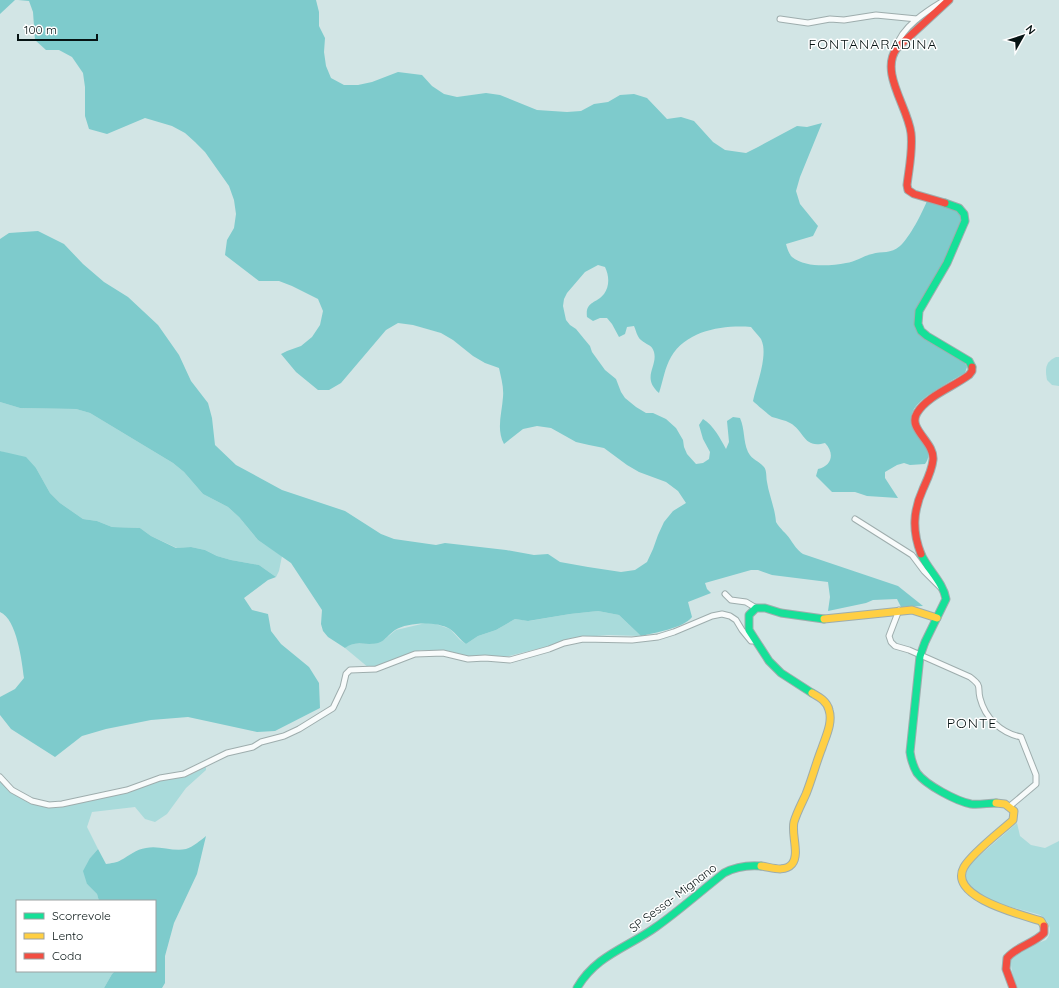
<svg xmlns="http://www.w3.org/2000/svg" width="1059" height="988" viewBox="0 0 1059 988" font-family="Quicksand,sans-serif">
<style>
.green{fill:#a9dbdb}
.forest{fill:#7ecbcc}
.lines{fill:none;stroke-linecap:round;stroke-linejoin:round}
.street-casing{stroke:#9eadad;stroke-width:7}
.fast-casing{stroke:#9eadad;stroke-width:9}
.slow-casing{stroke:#9eadad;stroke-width:9}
.jam-casing{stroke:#9eadad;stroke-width:9}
.street{stroke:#f8fbfb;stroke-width:5}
.fast{stroke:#16e098;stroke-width:7}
.slow{stroke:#ffcf43;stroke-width:7}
.jam{stroke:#f24e42;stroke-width:7}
.labels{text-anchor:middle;stroke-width:3;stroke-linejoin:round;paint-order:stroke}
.street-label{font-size:12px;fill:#061313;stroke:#fff}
.quarter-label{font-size:14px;letter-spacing:1px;fill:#061313;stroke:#fff}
</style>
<rect width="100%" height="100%" fill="#d2e5e5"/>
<g class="green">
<path d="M 1056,357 L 1059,357 L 1059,386 L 1052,385 L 1047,380 C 1045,369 1045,362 1056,357 Z"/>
<path d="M 0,402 L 20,408 L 76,409 L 90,413 L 173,463 L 184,472 L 203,494 L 228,507 L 239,517 L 258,540 L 282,556 L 279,571 L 276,577 L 259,565 L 231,560 L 217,556 L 205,550 L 191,547 L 177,548 L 151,536 L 140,528 L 112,527 L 97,521 L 83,519 L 60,503 L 50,493 L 36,468 L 12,455 L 0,451 Z"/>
<path d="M 598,611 L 619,615 L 641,636 L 609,635 L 571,638 L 545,647 L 509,656 L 467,656 L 439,651 L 421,650 L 410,653 L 392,661 L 369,668 L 345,648 L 350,644 L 372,644 L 385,639 L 396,630 L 430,622 L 450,629 L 460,640 L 466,644 L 478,636 L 496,630 L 515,619 L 529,621 L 570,614 Z"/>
<path d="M 206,767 L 206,770 L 186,788 L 167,814 L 155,822 L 145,819 L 135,807 L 92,812 L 87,827 L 98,849 L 90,858 L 87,884 L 97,894 L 99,901 L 17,901 L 17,971 L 115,971 L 112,974 L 104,988 L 0,988 L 0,781 C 14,794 37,809 57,808 L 125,792 L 156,781 L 188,776 Z"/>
<path d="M 1017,823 L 1020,836 L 1031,845 L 1045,848 L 1059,841 L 1059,988 L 1017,988 C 1015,981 1008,963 1012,957 C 1015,951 1039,943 1046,940 C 1054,930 1049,921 1040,915 C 1024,910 983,901 972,891 C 963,883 965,872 971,863 Z"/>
</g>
<g class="forest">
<path d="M 0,0 L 15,0 L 0,14 Z"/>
<path d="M 18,0 L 316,0 L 319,12 L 319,26 L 325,38 L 324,52 L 326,66 L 331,78 L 344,85 L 358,85 L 372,82 L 398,72 L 422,75 L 432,86 L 444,94 L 457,97 L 486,93 L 500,95 L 537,110 L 567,112 L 581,111 L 594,104 L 608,102 L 620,95 L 634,94 L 647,98 L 667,119 L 681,117 L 694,121 L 713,142 L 725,150 L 746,153 L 758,147 L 797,126 L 807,127 L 822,123 L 800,177 L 796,191 L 800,204 L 818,226 L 813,236 L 786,244 C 787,248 789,254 792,257 C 806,268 830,266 846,263 C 855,262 863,256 872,254 C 882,251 891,254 900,246 C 910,237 922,213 927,201 C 942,204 955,203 963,218 L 960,228 L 928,292 L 917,309 L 920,332 L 926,340 L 965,363 L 967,367 L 965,373 C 953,380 918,398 913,411 C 903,432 939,446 925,464 L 910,465 L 904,463 L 897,465 L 885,472 L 885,478 L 898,498 L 867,496 L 855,492 L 832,492 L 816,476 L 818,469 C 832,466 835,453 825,443 C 803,449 805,431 790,423 C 785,420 778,419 772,417 C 769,415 757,405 753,401 C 756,385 769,355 761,339 C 758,335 754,331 751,327 C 723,325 687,330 671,357 C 665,367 663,381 659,393 C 641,377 658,367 654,352 C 652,344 646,345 641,340 C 637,337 636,330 634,326 L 627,327 L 625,334 L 619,337 L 612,324 L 607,318 L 600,318 L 593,321 L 587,317 C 585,301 596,304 604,294 C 610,286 609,275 605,267 L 598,265 L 585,272 L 567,293 L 564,299 L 563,306 L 566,320 L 570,325 L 576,329 L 585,340 L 590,346 L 592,352 L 605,370 L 616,379 L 621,392 L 625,398 L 636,407 L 646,413 L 653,413 L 666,419 L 676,428 L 683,440 L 684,447 L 687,454 L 696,464 L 703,463 L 709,459 L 710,452 L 703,439 L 699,425 L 703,419 C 714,426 720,438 726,449 L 729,442 L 727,421 L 733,417 L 740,418 C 745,429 743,441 748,452 C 753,461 758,460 764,467 C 767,471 766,477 767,482 C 769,495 775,508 776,522 C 780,529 786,533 790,539 C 794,545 797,550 803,554 L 898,586 L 923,606 L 901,607 L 897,599 L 873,600 L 866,603 L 828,611 L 830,597 L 828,582 L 772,575 L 758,570 L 751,570 L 705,583 L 707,589 L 711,593 L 688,602 L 692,617 C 684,628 654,633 641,636 L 619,615 L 598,611 L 570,614 L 528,621 L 515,619 L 496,630 L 478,636 L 466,644 C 460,640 456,633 450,629 C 437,621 408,622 395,630 C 389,634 385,641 378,643 C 366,646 355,640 345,648 L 328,637 L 323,631 L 321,624 L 322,610 L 291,563 L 258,540 L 239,517 L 228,507 L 203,494 L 184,472 L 173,463 L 90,413 L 76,409 L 20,408 L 0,402 L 0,239 L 9,233 L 38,231 L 64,244 L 83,264 L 104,282 L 128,297 L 158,325 L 179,355 L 191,381 L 208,403 L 212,418 L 215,445 L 236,465 L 282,490 L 345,511 L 381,534 L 394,539 L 436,545 L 445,543 L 506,550 L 534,555 L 548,554 L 560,562 L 588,567 L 621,572 L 635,570 L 647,562 L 653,549 L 658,535 L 664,522 L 673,511 L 686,503 L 678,491 L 666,482 L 639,472 L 627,465 L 604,448 L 589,445 L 576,442 L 551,428 L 537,426 L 523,429 L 504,444 C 496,429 502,413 503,397 C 504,387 501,378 499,368 L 485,363 L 473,356 L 453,340 L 441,333 L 413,325 L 398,323 L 386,330 L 341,383 L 329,390 L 318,390 L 296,372 L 281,354 L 287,351 L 301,346 L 312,337 L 320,325 L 323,311 L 318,299 L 292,286 L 279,281 L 259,281 L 225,255 L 227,240 L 234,228 L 236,214 L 234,200 L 229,186 L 205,152 L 195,142 L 185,133 L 172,126 L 145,118 L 107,134 L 89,129 L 85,116 L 85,87 L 83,73 L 72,57 L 59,50 L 46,50 L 35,40 L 33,12 L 29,1 Z"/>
<path d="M 0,451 L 26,457 L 36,468 L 50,493 L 60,503 L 83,519 L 97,521 L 112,527 L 140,528 L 151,536 L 176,548 L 191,547 L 205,550 L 217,556 L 231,560 L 259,565 L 276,577 L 268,580 L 244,598 L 252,610 L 268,614 L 271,631 L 281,644 L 309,667 L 319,683 L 320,708 L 275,731 L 257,732 L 188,717 L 151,720 L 106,729 L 82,736 L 55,757 L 11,729 L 0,715 L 0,697 L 15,689 L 24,678 C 22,662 17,619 0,612 Z"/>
<path d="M 206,836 L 197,874 L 174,923 L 165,956 L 165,983 L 162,988 L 104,988 L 112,974 L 115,971 L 155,971 L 155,901 L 99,901 L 97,894 L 87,884 L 83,871 L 90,858 L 98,849 L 106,864 C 111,863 117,863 121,860 C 129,856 136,849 146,848 C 159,845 173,852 186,849 C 193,847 201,840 206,836 Z"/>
</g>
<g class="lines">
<g class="street-casing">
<g id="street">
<path d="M 780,19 L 808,23 L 830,19 L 844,20 L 876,15 L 917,19"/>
<path d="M 896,48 C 901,27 928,10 945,0"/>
<path d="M 855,519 L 912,555 L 924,571 L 940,587"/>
<path d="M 725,594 L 731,600 L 746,602 L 756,608"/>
<path d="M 899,610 L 889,636 L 891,642 L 895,646 L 909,650 L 970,677 C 983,687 977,686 980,698 C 985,718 1001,733 1021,737 L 1036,775 L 1036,784 L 1010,806"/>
<path d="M 0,777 L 12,790 L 32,801 L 49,805 L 62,804 L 127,790 L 160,778 L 184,774 L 227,753 L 253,747 L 261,742 L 284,736 L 299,729 L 333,708 L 343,687 L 346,674 L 350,670 L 376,669 L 415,654 L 443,653 L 468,659 L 485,658 L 510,660 L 549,649 L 564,643 L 583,639 L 632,640 L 658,637 L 674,632 L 712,616 L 722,614 L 730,616 L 736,620 L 742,630 L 751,641 L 755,641"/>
</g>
</g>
<g class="fast-casing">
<g id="fast">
<path d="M 945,203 L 959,208 L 964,214 L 965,221 L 947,263 L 919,311 L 918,324 L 921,331 L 927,336 L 969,361 L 972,367"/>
<path d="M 921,554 C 928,570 943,582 946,599 L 925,642 L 920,656 L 910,752 C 911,759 913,766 917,773 C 926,785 956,801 971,804 C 979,805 988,803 996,803"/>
<path d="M 812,693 L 781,673 L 769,661 L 749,630 L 749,615 L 756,608 L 765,608 L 781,613 L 824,619"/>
<path d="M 577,988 C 596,955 627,948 656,927 C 680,910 701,891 724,873 C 735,867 748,865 761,866"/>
</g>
</g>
<g class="slow-casing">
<g id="slow">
<path d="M 824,619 L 912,610 L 937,618"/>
<path d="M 996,803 L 1005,804 L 1014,811 L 1013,820 C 1000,832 972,853 964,867 C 947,897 1022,915 1041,921 L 1044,926"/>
<path d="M 761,866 C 771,867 784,873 792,864 C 800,854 791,834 794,822 C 797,812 802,803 806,794 C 812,779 816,763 822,748 C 826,736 833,722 829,710 C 827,701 819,697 812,693"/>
</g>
</g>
<g class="jam-casing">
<g id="jam">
<path d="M 945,203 L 914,194 L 908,190 L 907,185 C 909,168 913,150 911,133 C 908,107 879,72 897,48 L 949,0"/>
<path d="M 921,554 C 912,531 913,511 923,489 C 927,480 932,470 933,460 C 935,442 907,429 917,413 C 927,396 953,387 969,375 L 972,371 L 972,367"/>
<path d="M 1013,988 L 1006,969 L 1007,958 C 1017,946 1033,944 1044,933 L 1044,926"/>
</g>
</g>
<use href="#street" class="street"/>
<use href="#fast" class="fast"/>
<use href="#slow" class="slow"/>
<use href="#jam" class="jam"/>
</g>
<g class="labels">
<g class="street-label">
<text transform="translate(673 898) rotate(-37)" y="4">SP Sessa- Mignano</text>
</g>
<g class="quarter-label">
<text x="873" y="49">FONTANARADINA</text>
<text x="972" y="728">PONTE</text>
</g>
</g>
<rect x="16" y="900" width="140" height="72" fill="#ffffff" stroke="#9ba1a1"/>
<rect x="24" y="913" width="20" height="6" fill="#16e098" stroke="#9ba1a1"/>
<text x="52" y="920" font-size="12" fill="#061313">Scorrevole</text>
<rect x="24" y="933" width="20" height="6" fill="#ffcf43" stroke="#9ba1a1"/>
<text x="52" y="940" font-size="12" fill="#061313">Lento</text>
<rect x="24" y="953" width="20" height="6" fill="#f24e42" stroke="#9ba1a1"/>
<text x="52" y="960" font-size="12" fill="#061313">Coda</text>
<g transform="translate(1023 36) rotate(51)" stroke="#ffffff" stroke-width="3" paint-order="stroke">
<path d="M0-3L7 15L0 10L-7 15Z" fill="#061313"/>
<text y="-6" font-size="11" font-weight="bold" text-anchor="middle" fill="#061313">N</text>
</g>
<path d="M18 34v6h79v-6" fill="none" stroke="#061313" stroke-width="2"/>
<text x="24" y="34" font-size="12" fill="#061313" stroke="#ffffff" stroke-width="3" paint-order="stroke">100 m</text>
</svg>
